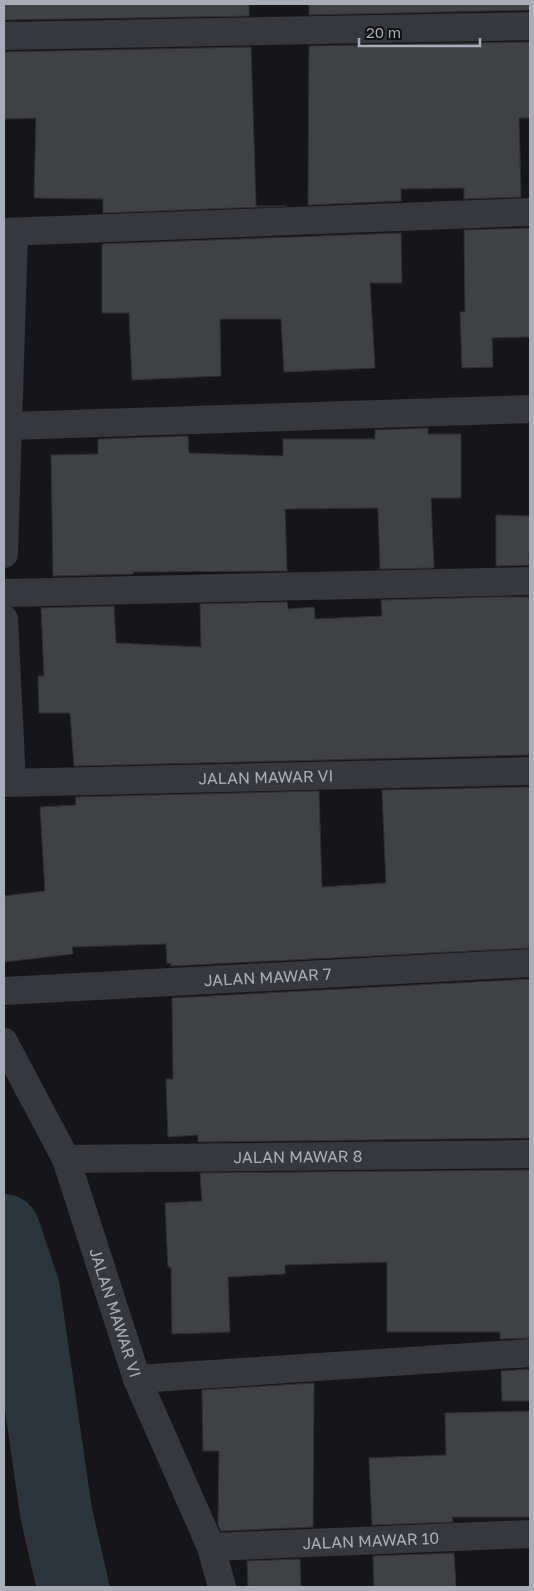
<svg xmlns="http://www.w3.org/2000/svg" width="534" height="1591" viewBox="0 0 534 1591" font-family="'Golos Text',sans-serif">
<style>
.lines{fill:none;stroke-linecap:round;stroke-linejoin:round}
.river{stroke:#2c353c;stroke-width:72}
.building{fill:#404145;stroke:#303034}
.minor{stroke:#37383d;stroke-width:28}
.labels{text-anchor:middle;stroke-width:4;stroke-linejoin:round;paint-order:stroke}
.street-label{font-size:16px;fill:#a8adb8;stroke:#111113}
</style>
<rect width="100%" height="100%" fill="#161618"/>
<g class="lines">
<path class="river" d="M 4,1230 L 24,1290 L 56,1512 L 73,1587"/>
</g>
<g class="building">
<path d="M 4,4 L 249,4 L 249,16 L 4,20 Z"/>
<path d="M 309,4 L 530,4 L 530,10 L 309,15 Z"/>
<path d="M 530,42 L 530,118 L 519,118 L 521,197 L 464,199 L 464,188 L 401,189 L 401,201 L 308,205 L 309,46 Z"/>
<path d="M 251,47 L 256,206 L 287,206 L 103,213 L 103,199 L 34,198 L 36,118 L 4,119 L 4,52 Z"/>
<path d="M 530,228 L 530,337 L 492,338 L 493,367 L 462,368 L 460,312 L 465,312 L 464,230 Z"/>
<path d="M 401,233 L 402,283 L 370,283 L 375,368 L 284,372 L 281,319 L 220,319 L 221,376 L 132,380 L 129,313 L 102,313 L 102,244 Z"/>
<path d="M 428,428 L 428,434 L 461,434 L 461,498 L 431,498 L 434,568 L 380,569 L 378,508 L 285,509 L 287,571 L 133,572 L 133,574 L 53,576 L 51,455 L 98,454 L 98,439 L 188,436 L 189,453 L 283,456 L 283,439 L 375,439 L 375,430 Z"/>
<path d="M 496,515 L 530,516 L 529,565 L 496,566 Z"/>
<path d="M 495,597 L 530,597 L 530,755 L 74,766 L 70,713 L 39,713 L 38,676 L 44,676 L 41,608 L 114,606 L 116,643 L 201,647 L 200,604 L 287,602 L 288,609 L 314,607 L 315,619 L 382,616 L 381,600 Z"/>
<path d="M 530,787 L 530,948 L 171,966 L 171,963 L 167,964 L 166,944 L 72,947 L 73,954 L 4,962 L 4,896 L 45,891 L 40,807 L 76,805 L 75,797 L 319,791 L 322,887 L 386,883 L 382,790 Z"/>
<path d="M 530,979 L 530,1138 L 198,1142 L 198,1135 L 168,1137 L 166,1079 L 173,1079 L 172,998 Z"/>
<path d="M 530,1170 L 530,1338 L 500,1339 L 500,1332 L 387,1332 L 387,1262 L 285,1265 L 285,1274 L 228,1277 L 230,1332 L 172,1334 L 171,1267 L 168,1267 L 165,1203 L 202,1201 L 200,1173 Z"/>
<path d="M 530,1369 L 530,1401 L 502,1401 L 501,1371 Z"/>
<path d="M 314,1383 L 313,1527 L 221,1531 L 218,1524 L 219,1451 L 203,1451 L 202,1390 Z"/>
<path d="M 530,1411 L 530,1517 L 452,1517 L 453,1522 L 372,1525 L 369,1458 L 446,1455 L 445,1413 Z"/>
<path d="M 454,1553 L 456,1587 L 374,1587 L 373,1556 Z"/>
<path d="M 300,1559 L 301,1587 L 248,1587 L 247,1561 Z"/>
</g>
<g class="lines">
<g class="minor">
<path d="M 4,36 L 530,26"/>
<path d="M 4,232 L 530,212"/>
<path d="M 8,426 L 530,409"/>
<path d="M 4,554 L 14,232"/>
<path d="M 4,593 L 530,581"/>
<path d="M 4,619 L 12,782"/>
<path id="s1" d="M 4,783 L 530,771"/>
<path id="s2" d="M 4,991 L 530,963"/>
<path id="s3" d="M 4,1042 L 66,1159 L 137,1379 L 211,1547 L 222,1587"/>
<path id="s4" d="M 66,1159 L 530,1154"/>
<path d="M 137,1379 L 530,1353"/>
<path id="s5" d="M 211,1547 L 530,1534"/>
</g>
</g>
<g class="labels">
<g class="street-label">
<text dy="6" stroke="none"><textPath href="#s1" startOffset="262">JALAN MAWAR VI</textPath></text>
<text dy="6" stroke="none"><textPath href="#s2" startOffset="264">JALAN MAWAR 7</textPath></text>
<text dy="6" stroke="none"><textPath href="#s4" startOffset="232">JALAN MAWAR 8</textPath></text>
<text dy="6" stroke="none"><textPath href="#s3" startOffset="294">JALAN MAWAR VI</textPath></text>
<text dy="6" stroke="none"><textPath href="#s5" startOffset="160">JALAN MAWAR 10</textPath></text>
</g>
</g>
<rect width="534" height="1591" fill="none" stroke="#a8adb8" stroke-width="10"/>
<path d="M359 38v8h121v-8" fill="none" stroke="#a8adb8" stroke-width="2.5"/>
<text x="366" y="38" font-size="15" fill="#a8adb8" stroke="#111113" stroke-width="4" paint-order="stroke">20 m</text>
</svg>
